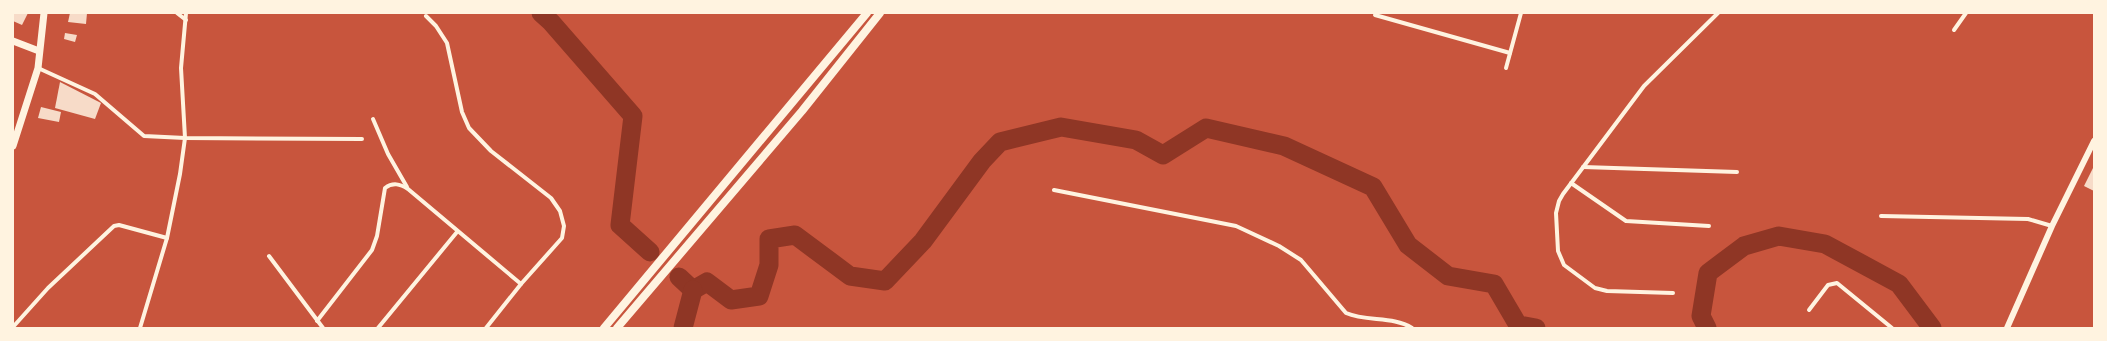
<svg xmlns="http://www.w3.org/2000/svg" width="2107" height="341" viewBox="0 0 2107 341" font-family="Karla,sans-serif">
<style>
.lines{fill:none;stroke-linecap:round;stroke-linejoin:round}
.river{stroke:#8f3625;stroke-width:19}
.building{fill:#f7dbc8}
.minor{stroke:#fff3e0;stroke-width:4}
.tertiary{stroke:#fff3e0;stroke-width:6}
.secondary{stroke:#fff3e0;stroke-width:7}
.primary{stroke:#fff3e0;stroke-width:8}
</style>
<rect width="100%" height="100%" fill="#c8553d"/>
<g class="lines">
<g class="river">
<path d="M 541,13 L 551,22 L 633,116 L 620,225 L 650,252"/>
<path d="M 679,277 L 693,290"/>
<path d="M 693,290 L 707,282 L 731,300 L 759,296 L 769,265 L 769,239 L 795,235 L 850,276 L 885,281 L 923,241 L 982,161 L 1000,142 L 1061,127 L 1136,140 L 1163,155 L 1206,128 L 1284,146 L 1373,187 L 1408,245 L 1448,276 L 1494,284 L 1518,325 L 1536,328"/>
<path d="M 683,328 L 693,290"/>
<path d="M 1707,328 L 1701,316 L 1708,273 L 1744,246 L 1779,236 L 1825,244 L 1899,284 L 1932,328"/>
</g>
</g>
<g class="building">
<path d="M 13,13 L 28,13 L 22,25 L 13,21 Z"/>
<path d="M 70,13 L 87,13 L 86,24 L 68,22 Z"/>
<path d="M 65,33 L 77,35 L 75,42 L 64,39 Z"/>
<path d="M 60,82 L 101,103 L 95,119 L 55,108 Z"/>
<path d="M 41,107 L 61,112 L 59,122 L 38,118 Z"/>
<path d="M 2094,166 L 2094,191 L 2084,186 Z"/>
</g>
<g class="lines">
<g class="minor">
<path d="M 177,13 L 186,20"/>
<path d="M 1375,15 L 1510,53"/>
<path d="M 426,16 L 436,26 L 447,43 L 462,112 L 469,128 L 491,151 L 551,198 L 560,211 L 564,226 L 562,238 L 521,284 L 486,328"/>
<path d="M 1954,30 L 1966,13"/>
<path d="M 38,68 L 95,94 L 144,136 L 185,138 L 362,139"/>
<path d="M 1506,68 L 1521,13"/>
<path d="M 373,119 L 388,154 L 407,187"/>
<path d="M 1583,167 L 1737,172"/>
<path d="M 1571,183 L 1626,221 L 1709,226"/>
<path d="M 1054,190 L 1236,226 L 1279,246 L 1301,260 L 1346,313 C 1367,322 1393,316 1412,328"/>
<path d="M 1881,216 L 2028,219 L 2052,226"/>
<path d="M 269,256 L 323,328"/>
<path d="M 1673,293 L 1607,291 L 1595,288 L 1564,265 L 1558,251 L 1556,213 L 1559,201 L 1563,194 L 1644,86 L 1718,13"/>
<path d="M 1809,310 L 1828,285 L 1837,283 L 1892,328"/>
<path d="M 317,321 L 372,250 L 377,236 L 385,188 C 393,182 400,184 408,189 L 521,284"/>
<path d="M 13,327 L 48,288 L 114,226 L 119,225 L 167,238"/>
<path d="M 140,328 L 167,238 L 180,174 L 185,138 L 181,68 L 186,13"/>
<path d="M 378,328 L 457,232"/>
</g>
<path class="tertiary" d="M 2007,328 L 2052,226 L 2094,141"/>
<g class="secondary">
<path d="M 13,41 L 39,51"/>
<path d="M 13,146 L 38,68 L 44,13"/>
</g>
<g class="primary">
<path d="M 604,328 L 867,13"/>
<path d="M 617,328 L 802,111 L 880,13"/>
</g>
</g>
<rect width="2107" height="341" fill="none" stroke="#fff3e0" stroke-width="28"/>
</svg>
